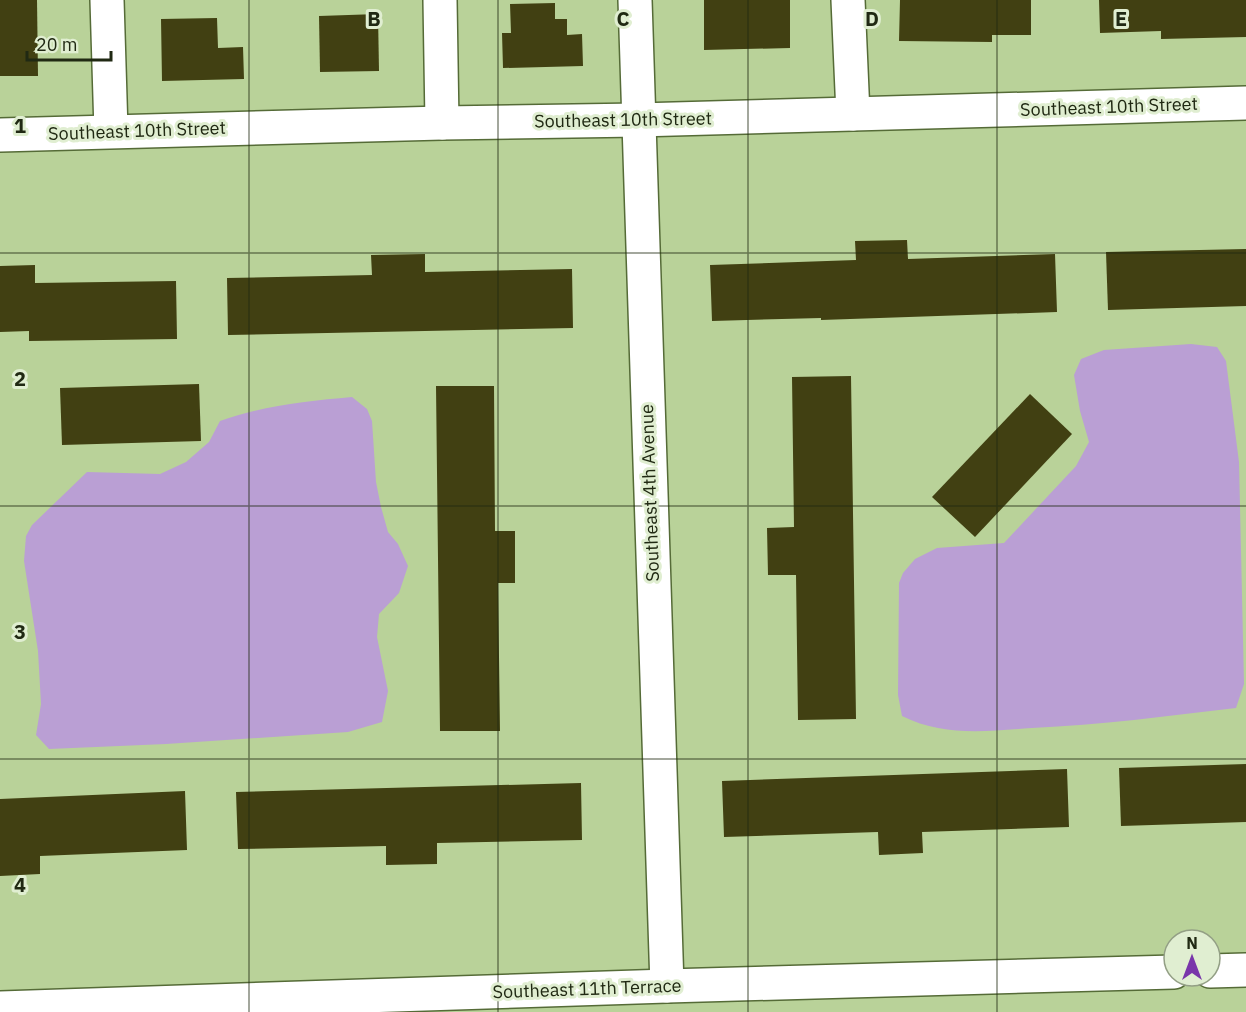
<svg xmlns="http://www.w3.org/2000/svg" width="1246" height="1012" viewBox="0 0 1246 1012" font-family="'IBM Plex Sans',sans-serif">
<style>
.water{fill:#ba9fd4}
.building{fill:#414012}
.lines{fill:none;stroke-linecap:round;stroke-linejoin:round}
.minor-casing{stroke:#556b37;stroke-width:36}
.minor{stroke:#fff;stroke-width:33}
.grid{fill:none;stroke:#202913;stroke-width:1.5;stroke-opacity:0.55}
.labels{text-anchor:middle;stroke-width:6;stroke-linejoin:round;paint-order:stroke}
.street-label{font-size:18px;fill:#202913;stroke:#e0eed1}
.grid-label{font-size:20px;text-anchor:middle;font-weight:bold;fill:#202913;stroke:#e0eed1;stroke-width:6;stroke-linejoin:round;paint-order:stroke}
</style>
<rect width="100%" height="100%" fill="#b9d299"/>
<g class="water">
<path d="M 1191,344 L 1217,347 L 1226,361 L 1239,462 L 1244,684 L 1236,708 C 1168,716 1100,725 1032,728 C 987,731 944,737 902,716 L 898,695 L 899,583 L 903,573 L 915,559 L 937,548 L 1004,543 L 1076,466 L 1089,442 L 1080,411 L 1074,375 L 1081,359 L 1104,350 Z"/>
<path d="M 352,397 L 367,409 L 372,421 L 376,482 L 381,507 L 388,532 L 398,544 L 408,566 L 399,593 L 379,614 L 377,637 L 388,691 L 382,722 L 348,732 L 166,744 L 49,749 L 36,735 L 41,704 L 38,651 L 24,561 L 26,536 L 32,525 L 87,472 L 160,474 L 186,462 L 209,442 L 220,421 C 262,406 307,401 352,397 Z"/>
</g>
<g class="building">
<path d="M 0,0 L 37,0 L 38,76 L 0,76 Z"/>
<path d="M 704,0 L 790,0 L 790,48 L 704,50 Z"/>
<path d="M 900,0 L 1031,0 L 1031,35 L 992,35 L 992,42 L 899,41 Z"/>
<path d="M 1099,0 L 1246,0 L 1246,37 L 1161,39 L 1161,31 L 1100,33 Z"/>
<path d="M 555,3 L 555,19 L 567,19 L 567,35 L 582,34 L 583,66 L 503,68 L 502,33 L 511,33 L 510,4 Z"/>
<path d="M 378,14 L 379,71 L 320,72 L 319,16 Z"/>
<path d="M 217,18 L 218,48 L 243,47 L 244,79 L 162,81 L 161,19 Z"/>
<path d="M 907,240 L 908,259 L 1055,254 L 1057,312 L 821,320 L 821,318 L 712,321 L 710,265 L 856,260 L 855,241 Z"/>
<path d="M 1246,249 L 1246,306 L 1108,310 L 1106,252 Z"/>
<path d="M 425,254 L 425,272 L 572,269 L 573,328 L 228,335 L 227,278 L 372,275 L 371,255 Z"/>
<path d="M 35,265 L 35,283 L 176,281 L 177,339 L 29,341 L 29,331 L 0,332 L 0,266 Z"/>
<path d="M 851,376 L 856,719 L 798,720 L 796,575 L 768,575 L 767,528 L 794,527 L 792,377 Z"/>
<path d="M 199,384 L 201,441 L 62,445 L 60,388 Z"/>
<path d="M 436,386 L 494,386 L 495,531 L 515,531 L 515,583 L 498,583 L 500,731 L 440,731 Z"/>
<path d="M 1030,394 L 1072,434 L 975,537 L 932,497 Z"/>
<path d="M 1246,764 L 1246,822 L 1121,826 L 1119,768 Z"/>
<path d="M 1067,769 L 1069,827 L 922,832 L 923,853 L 879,855 L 878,832 L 724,837 L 722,781 Z"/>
<path d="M 581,783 L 582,840 L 437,843 L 437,864 L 386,865 L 386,846 L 238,849 L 236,792 Z"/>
<path d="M 185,791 L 187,850 L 40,856 L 40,874 L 0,876 L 0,799 Z"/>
</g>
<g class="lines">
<g class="minor-casing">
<g id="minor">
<path d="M 107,0 L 111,131"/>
<path d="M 440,0 L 442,123"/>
<path d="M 635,0 L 667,986"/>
<path d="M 848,0 L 853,114"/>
<path d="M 0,135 L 442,123 L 638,120 L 1246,103"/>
<path d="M 1210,971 L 1246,970"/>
<path d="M 0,1008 L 667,986 L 1174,972"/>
</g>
</g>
<use href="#minor" class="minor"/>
</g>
<path class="grid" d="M 249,0 L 249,1012M 498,0 L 498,1012M 748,0 L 748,1012M 997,0 L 997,1012M 0,253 L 1246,253M 0,506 L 1246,506M 0,759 L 1246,759"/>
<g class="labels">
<g class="street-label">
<text transform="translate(1109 107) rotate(-2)" y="6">Southeast 10th Street</text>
<text transform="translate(623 120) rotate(-1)" y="6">Southeast 10th Street</text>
<text transform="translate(137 131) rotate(-2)" y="6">Southeast 10th Street</text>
<text transform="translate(650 493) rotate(-92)" y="6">Southeast 4th Avenue</text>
<text transform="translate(587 989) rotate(-2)" y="6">Southeast 11th Terrace</text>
</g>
</g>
<g class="grid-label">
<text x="374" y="26">B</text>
<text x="623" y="26">C</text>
<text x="872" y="26">D</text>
<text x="1121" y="26">E</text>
<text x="20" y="133">1</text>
<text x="20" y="386">2</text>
<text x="20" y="639">3</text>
<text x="20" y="892">4</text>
</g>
<g transform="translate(1192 958)"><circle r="28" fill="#e0eed1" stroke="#939f85" stroke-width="1.5"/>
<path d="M0-4.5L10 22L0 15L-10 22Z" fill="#7936aa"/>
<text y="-9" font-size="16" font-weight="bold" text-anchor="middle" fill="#202913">N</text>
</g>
<path d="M27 51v9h84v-9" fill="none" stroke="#202913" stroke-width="3"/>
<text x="36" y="51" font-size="18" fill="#202913" stroke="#e0eed1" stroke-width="4.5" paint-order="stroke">20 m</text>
</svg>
